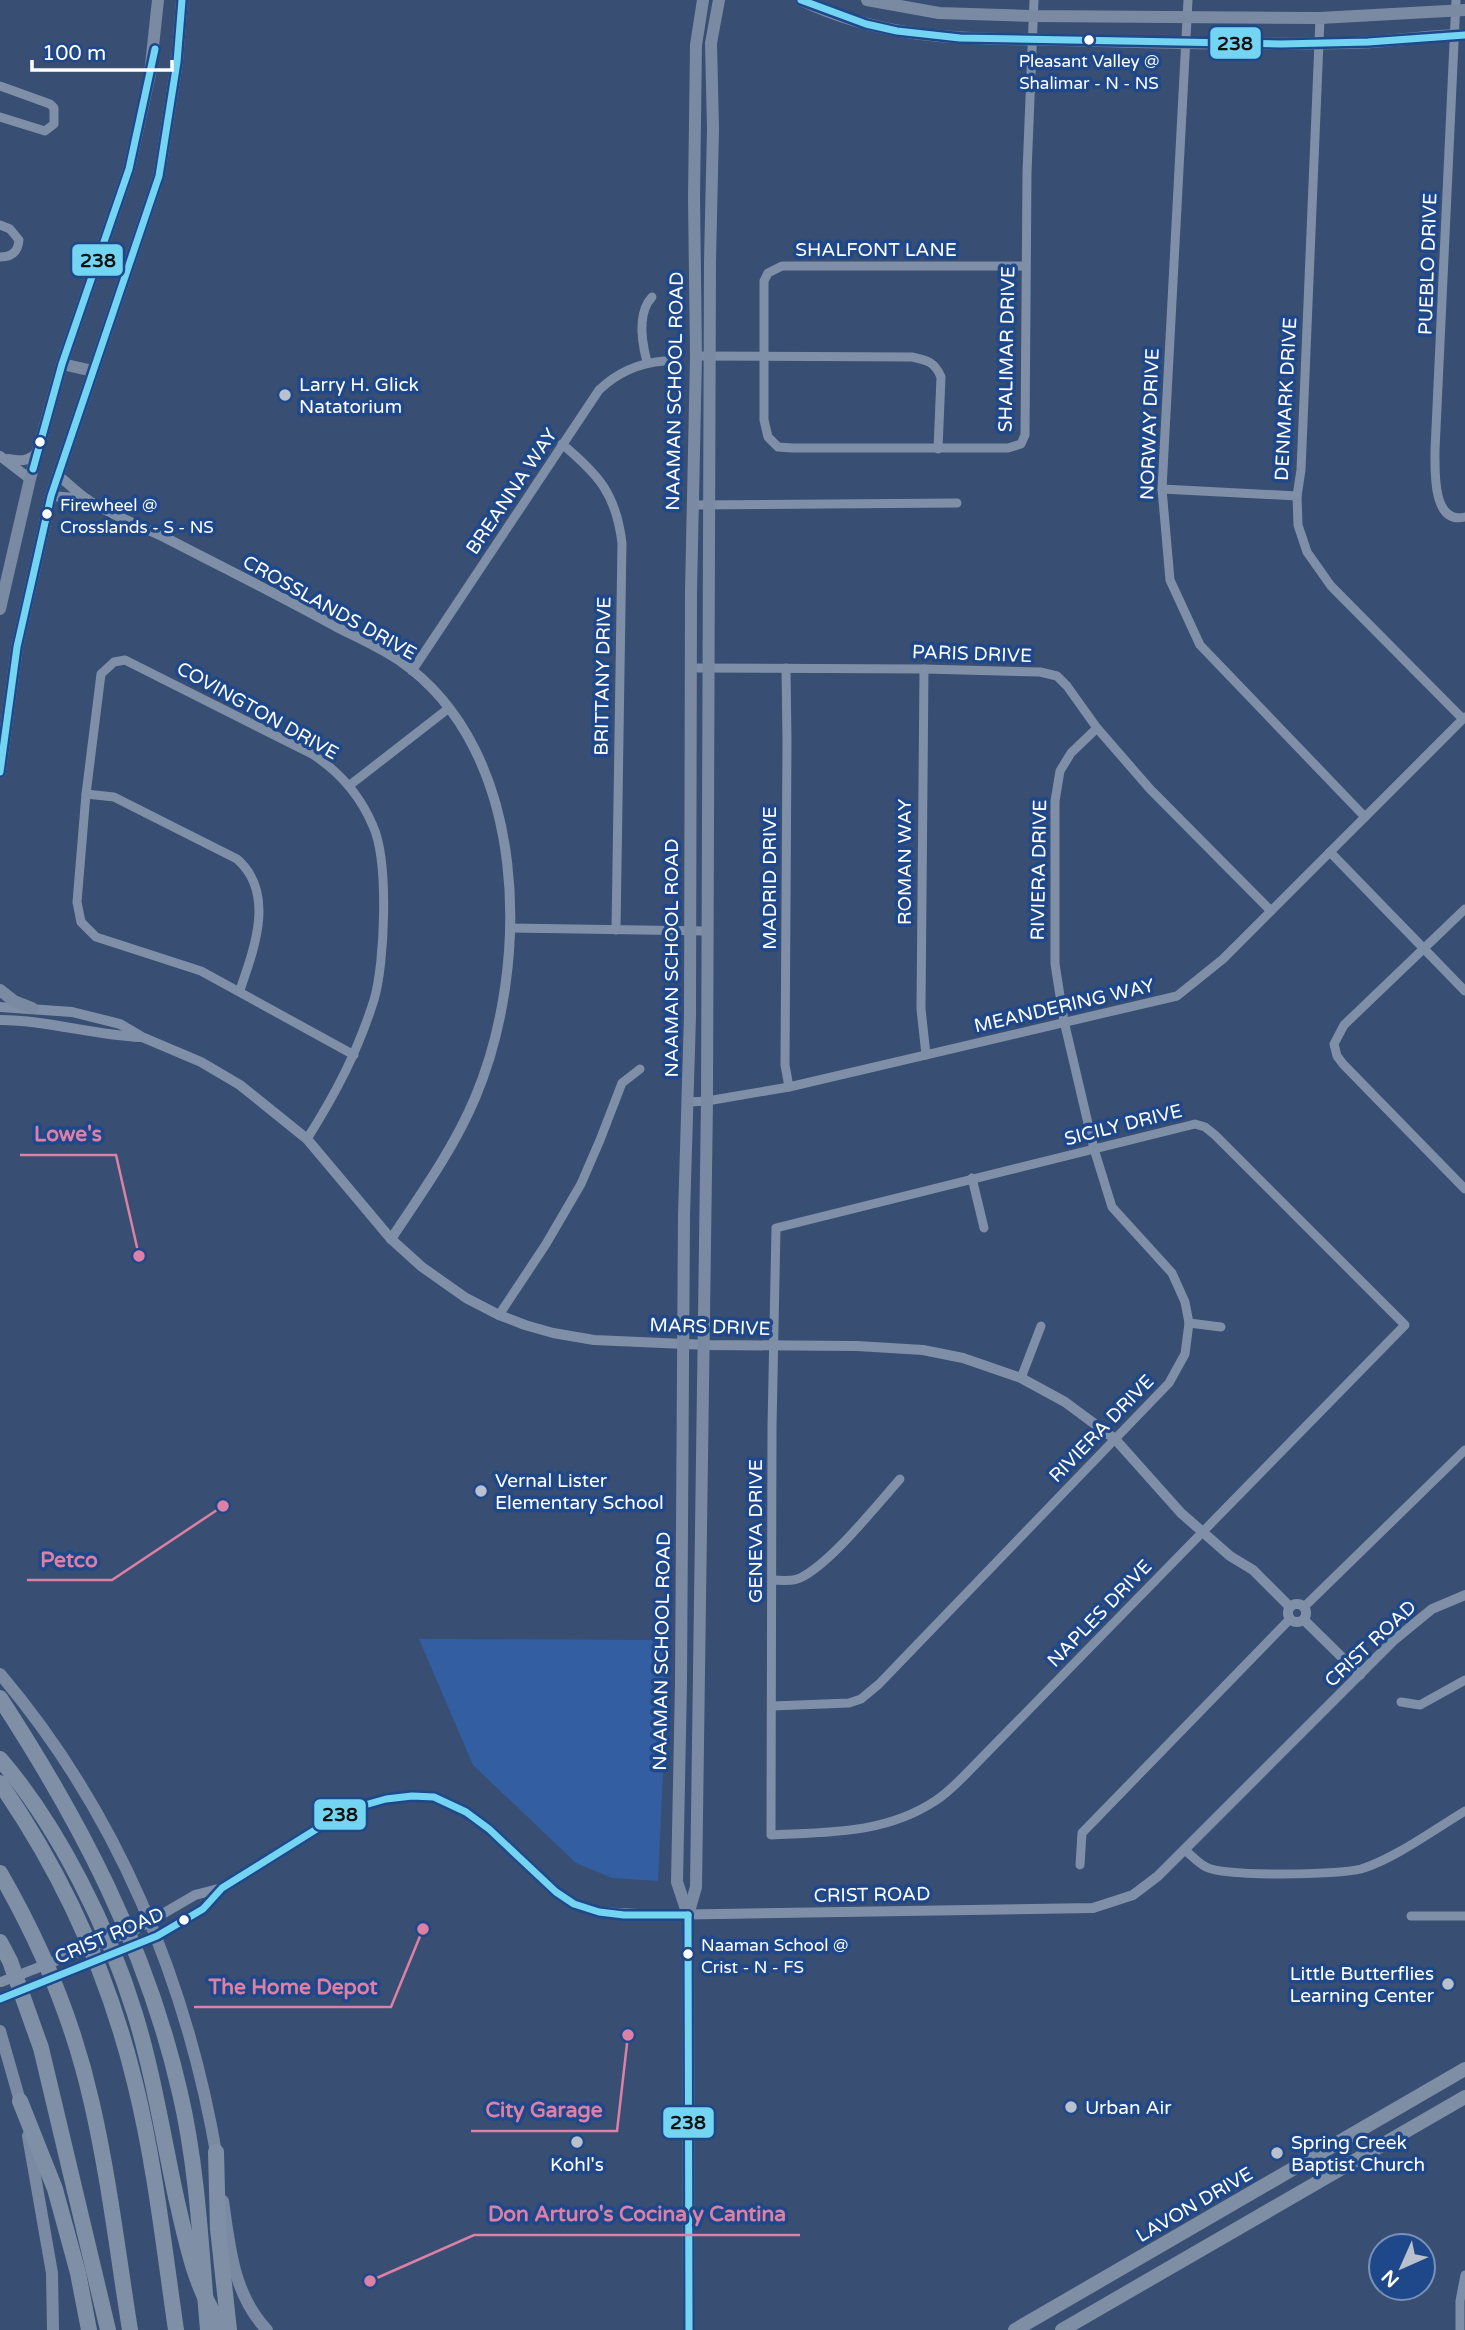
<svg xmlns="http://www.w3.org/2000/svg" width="1465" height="2330" viewBox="0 0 1465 2330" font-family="'Varela Round',sans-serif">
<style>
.green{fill:#335ea2}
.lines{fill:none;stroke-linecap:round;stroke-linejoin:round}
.minor{stroke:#7f8fa7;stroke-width:9}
.tertiary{stroke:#7f8fa7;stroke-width:10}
.secondary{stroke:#7b8aa3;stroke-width:12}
.primary{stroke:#7e8ea5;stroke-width:14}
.motorway{stroke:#7f8fa5;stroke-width:16}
.tertiary-bridge{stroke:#7f8fa7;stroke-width:10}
.motorway-bridge{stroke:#7f8fa5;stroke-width:16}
.bus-1-casing{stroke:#1f488b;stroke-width:12}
.bus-1{stroke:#73d5f1;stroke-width:7}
.bus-dot{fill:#fff;stroke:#1f488b;stroke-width:2.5}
.poi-dot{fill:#b9c1ce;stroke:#1f488b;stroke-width:2.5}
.labels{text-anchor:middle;stroke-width:7;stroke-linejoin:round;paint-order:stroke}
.bus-label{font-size:17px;fill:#fff;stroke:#1f488b;text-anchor:start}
.street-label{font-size:19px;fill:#fff;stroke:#1f488b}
.poi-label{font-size:19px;fill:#fff;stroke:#1f488b;text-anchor:start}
.leader{fill:none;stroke:#dd80a5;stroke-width:2.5}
.callout-dot{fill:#dd80a5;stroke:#1f488b;stroke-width:2.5}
.callout-label{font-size:21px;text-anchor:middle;font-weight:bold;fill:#dd80a5;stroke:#1f488b;stroke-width:7;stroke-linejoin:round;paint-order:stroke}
.line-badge{stroke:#1f488b;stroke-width:2.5}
.pale-badge-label{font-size:19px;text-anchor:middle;font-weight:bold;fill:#111}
</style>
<rect width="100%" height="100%" fill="#384e72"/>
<path class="green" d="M 419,1639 L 669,1640 L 658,1881 L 612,1878 L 576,1863 L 473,1765 Z"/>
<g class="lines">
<g class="minor">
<path d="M 1188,0 L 1162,489 L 1170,580 L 1200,645 L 1365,817"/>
<path d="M 1456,0 L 1435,450 C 1435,470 1432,525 1465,517"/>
<path d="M 1320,18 L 1301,470 L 1297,496 L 1298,525 L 1307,552 L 1331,586 L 1463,719"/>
<path d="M 0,86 L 50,104 L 54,108 L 54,124 L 45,131 L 0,117"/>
<path d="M 0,225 L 10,229 L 19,240 C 18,252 12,257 0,257"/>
<path d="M 1026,266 L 782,266 L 768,273 L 764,281 L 764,420 L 768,437 L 778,447 L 792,448 L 1008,448 L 1021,444 L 1025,435 L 1027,172 L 1034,0"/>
<path d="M 696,356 L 912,357 C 927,360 935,362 941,377 L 938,449"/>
<path d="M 647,362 C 642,343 637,313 652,297"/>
<path d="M 562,444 C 599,475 616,494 622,543 L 616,930"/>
<path d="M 1162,489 L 1297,496"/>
<path d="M 693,505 L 957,503"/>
<path d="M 692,668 L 924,669 L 1040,672 L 1057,676 L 1067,686 L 1097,728 L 1150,789 L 1271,911"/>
<path d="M 786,668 L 787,741 L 785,1065 L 789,1087"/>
<path d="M 924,669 L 921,1009 L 926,1055"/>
<path d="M 412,671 L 599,390 C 618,372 638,363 664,361"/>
<path d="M 350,785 L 449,708"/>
<path d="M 86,794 L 114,797 L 237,859 C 276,893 254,949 240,990"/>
<path d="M 1330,852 L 1465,991"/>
<path d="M 1465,909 L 1344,1025 L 1334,1044 L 1337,1056 L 1343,1064 L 1465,1189"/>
<path d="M 510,928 L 706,931"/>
<path d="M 689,1102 L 707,1101 L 789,1087 L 1177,996 L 1223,959 L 1465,717"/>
<path d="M 1195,1124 L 1205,1127 L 1215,1135 L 1405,1325 L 964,1776 C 955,1785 946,1794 935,1801 C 885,1834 828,1832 771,1835 L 772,1427 L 776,1228 Z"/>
<path d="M 307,1139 C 336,1093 357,1053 374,1000 C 385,963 389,861 373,826 C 360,795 340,772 312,754 L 125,660 L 114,662 L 101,674 L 86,794 L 77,902 L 81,922 L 96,937 L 201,971 L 354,1055"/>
<path d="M 972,1178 L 984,1228"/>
<path d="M 499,1315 L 546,1244 L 581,1184 L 600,1140 L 622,1083 L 640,1069"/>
<path d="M 1189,1323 L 1221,1327"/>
<path d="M 1021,1378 L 1041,1326"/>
<path d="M 773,1580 C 781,1580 792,1582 800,1578 C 830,1564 876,1506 900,1479"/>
<path d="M 1304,1607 L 1465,1450"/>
<path d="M 1401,1702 L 1420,1705 L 1465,1680"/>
<path d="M 772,1706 L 849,1703 L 861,1699 L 879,1684 L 1169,1383 L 1185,1354 L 1189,1323 L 1185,1302 L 1172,1273 L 1112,1207 L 1094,1149 L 1064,1021 L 1055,964 L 1055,801 L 1060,771 L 1071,753 L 1097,728"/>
<path d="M 1185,1850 C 1191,1855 1198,1863 1206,1867 C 1225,1877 1339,1875 1361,1869 C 1394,1859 1435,1829 1465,1811"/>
<path d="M 1080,1865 L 1082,1833 L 1290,1619"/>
<path d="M 1411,1916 L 1465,1916"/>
<path d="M 1460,2330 L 1460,2301 L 1465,2275"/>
</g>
<g class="tertiary">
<path d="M 0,456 L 30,479"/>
<path d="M 8,459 C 20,461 27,462 37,453"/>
<path d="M 57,474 C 66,482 76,491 85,498 C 108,514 141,526 166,538 C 222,567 279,595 335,626 C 356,637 380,647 400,661 C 530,751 531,966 475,1098 C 454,1148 421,1194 391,1239"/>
<path d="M 51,496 L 87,499"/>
<path d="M 0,1007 L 72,1012 L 120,1024 L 142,1037 L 201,1062 L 240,1085 L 307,1139 L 391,1239 L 422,1267 L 466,1298 L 499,1315 L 525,1325 L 553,1333 L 594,1340 L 708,1345 L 857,1346 L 923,1350 L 963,1358 L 1021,1378 L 1065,1402 L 1115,1439 L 1181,1513 L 1230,1556 L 1253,1570 L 1290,1607"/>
<path d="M 0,1020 C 47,1020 93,1035 140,1037"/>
<circle cx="1297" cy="1613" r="9"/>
<path d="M 1304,1620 L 1360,1675"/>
<path d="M 135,1930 L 195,1895 L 222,1888"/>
<path d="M 140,1943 L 157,1936 L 203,1909 L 222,1888 L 347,1810 L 386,1799 L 412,1796 L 434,1797 L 466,1812 L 489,1829 L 556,1892 L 574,1904 L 599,1912 L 658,1915 L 1093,1908 L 1133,1895 L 1158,1876 L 1393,1641 L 1432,1609 L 1465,1595"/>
</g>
<g class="secondary">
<path d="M 801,0 C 890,42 966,38 1061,40 C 1159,43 1256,45 1354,43 C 1391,42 1428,35 1465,35"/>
<path d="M 867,0 L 939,13 L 1033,16 L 1320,18 L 1465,10"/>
<path d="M 62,364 L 93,371"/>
<path d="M 0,609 L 30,479 L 62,364 L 129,169 L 150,74 L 158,0"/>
<path d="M 0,772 L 17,647 L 51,496 L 159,176 L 177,62 L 182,0"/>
<path d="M 0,990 L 14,1001 L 32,1008"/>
<path d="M 0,1674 C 117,1812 187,1981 217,2158"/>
<path d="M 688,1915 L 677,1882 L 681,1683 L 684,1215 L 690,1016 L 691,592 L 696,356 L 694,197 L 696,45 L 703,0"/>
<path d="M 0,2031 L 22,2108"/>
<path d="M 28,2136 L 52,2273 L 53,2330"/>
<path d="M 223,2201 C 230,2248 233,2294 267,2330"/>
<path d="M 689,2330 L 688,1915 L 696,1887 L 707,1101 L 710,261 L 713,129 L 711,43 L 719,0"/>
</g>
<g class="primary">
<path d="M 1015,2330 L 1465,2069"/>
<path d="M 1062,2330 L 1465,2097"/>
</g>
<g class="motorway">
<path d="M 0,1698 C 80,1821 147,1948 180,2093 C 198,2170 201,2251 208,2330"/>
<path d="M 0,1759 C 58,1826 109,1929 135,2014 C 153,2073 163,2136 176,2197"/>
<path d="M 0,1783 C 63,1874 109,1976 135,2083 C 155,2164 164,2248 176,2330"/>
<path d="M 0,1873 C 41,1944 74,2023 92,2104 C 109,2178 118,2255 130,2330"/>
<path d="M 0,1942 L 10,1961 L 41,2048 L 108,2330"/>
<path d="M 20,2101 L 55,2189 L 78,2273 L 89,2330"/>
<path d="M 216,2152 L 218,2229 L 229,2330"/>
</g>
<g class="tertiary-bridge">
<path d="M 1,1982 L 135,1930"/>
<path d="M 8,1995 L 140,1943"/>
</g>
<path class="motorway-bridge" d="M 176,2197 C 187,2244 195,2290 224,2330"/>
<g class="bus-1-casing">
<g id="bus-1">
<path d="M 801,0 L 866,24 L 897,31 L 960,38 L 1281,44 L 1368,42 L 1465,35"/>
<path d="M 33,469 L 62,364 L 129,169 L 155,49"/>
<path d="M 0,772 L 17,647 L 51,496 L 159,176 L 177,62 L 182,0"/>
<path d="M 688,1915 L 689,2330"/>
<path d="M 0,1999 L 157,1936 L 203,1909 L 222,1888 L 347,1810 L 386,1799 L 412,1796 L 434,1797 L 466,1812 L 489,1829 L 556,1892 L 574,1904 L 599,1912 L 624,1915 L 688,1915"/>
</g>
</g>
<use href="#bus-1" class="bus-1"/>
</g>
<g class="bus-dot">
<circle cx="1089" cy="40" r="6"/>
<circle cx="40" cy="442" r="6"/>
<circle cx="47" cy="514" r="6"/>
<circle cx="184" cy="1920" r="6"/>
<circle cx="688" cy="1954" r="6"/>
</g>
<g class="poi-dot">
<circle cx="285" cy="395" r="7"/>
<circle cx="481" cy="1491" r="7"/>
<circle cx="1448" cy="1984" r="7"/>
<circle cx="1071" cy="2107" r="7"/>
<circle cx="577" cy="2142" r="7"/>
<circle cx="1277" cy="2153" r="7"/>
</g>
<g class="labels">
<g class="bus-label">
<text x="1089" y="67" text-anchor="middle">Pleasant Valley @<tspan x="1089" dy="22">Shalimar - N - NS</tspan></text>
<text x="60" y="511">Firewheel @<tspan x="60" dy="22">Crosslands - S - NS</tspan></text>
<text x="701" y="1951">Naaman School @<tspan x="701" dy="22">Crist - N - FS</tspan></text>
</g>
<g class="street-label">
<text x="876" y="256">SHALFONT LANE</text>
<text transform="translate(1427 264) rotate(-88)" y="7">PUEBLO DRIVE</text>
<text transform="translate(1006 349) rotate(-89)" y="7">SHALIMAR DRIVE</text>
<text transform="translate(674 391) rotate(-89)" y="7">NAAMAN SCHOOL ROAD</text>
<text transform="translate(1285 399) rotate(-87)" y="7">DENMARK DRIVE</text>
<text transform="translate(1149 424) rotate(-88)" y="7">NORWAY DRIVE</text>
<text transform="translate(511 491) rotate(-56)" y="7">BREANNA WAY</text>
<text transform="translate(330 607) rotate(29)" y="7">CROSSLANDS DRIVE</text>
<text transform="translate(972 653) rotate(2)" y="7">PARIS DRIVE</text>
<text transform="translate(602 676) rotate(-89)" y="7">BRITTANY DRIVE</text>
<text transform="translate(258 710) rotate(29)" y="7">COVINGTON DRIVE</text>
<text transform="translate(904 862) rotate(-90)" y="7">ROMAN WAY</text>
<text transform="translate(1038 870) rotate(-89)" y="7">RIVIERA DRIVE</text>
<text transform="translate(769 878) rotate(-90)" y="7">MADRID DRIVE</text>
<text transform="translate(671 958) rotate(-90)" y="7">NAAMAN SCHOOL ROAD</text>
<text transform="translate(1064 1005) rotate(-13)" y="7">MEANDERING WAY</text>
<text transform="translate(1123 1124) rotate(-14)" y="7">SICILY DRIVE</text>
<text transform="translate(710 1326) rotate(2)" y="7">MARS DRIVE</text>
<text transform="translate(1101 1428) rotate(-46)" y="7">RIVIERA DRIVE</text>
<text transform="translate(755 1531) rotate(-90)" y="7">GENEVA DRIVE</text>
<text transform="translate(1099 1613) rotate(-46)" y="7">NAPLES DRIVE</text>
<text transform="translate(1370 1643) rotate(-43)" y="7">CRIST ROAD</text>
<text transform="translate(661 1651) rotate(-89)" y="7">NAAMAN SCHOOL ROAD</text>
<text transform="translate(872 1894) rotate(-1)" y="7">CRIST ROAD</text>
<text transform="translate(109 1935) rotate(-23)" y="7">CRIST ROAD</text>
<text transform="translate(1194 2204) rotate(-30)" y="7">LAVON DRIVE</text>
</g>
<g class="poi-label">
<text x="299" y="391">Larry H. Glick<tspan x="299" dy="22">Natatorium</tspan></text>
<text x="495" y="1487">Vernal Lister<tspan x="495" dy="22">Elementary School</tspan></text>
<text x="1434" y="1980" text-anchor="end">Little Butterflies<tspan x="1434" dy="22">Learning Center</tspan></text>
<text x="1085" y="2114">Urban Air</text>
<text x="1291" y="2149">Spring Creek<tspan x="1291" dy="22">Baptist Church</tspan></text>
<text x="577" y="2171" text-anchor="middle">Kohl's</text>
</g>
</g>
<path class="leader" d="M139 1256L116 1155H20M223 1506L112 1580H27M423 1929L391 2007H194M628 2035L617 2131H471M370 2281L474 2235H800"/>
<g class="callout-dot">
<circle cx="139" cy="1256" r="7"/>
<circle cx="223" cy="1506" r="7"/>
<circle cx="423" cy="1929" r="7"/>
<circle cx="628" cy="2035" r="7"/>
<circle cx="370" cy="2281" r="7"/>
</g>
<g class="callout-label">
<text x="68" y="1141">Lowe's</text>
<text x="69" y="1567">Petco</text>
<text x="293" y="1994">The Home Depot</text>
<text x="544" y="2117">City Garage</text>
<text x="637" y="2221">Don Arturo's Cocina y Cantina</text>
</g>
<g class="line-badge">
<rect x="1209" y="26" width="53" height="34" rx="7" fill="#73d5f1"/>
<rect x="71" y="243" width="53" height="34" rx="7" fill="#73d5f1"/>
<rect x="313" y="1798" width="54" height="33" rx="7" fill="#73d5f1"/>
<rect x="662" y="2106" width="53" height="33" rx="7" fill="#73d5f1"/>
</g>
<g class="pale-badge-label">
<text x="1235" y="50">238</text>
<text x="98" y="267">238</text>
<text x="340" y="1821">238</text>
<text x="688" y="2129">238</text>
</g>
<g transform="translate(1402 2267) rotate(225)"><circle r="33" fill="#1f488b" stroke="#7991b9" stroke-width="2"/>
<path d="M0-5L12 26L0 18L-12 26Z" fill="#b9c1ce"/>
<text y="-10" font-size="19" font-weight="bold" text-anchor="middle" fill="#ffffff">N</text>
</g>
<path d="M32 60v10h140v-10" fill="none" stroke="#ffffff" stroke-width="3.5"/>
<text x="42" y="60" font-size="21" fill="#ffffff" stroke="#1f488b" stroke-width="5" paint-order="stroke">100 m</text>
</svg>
